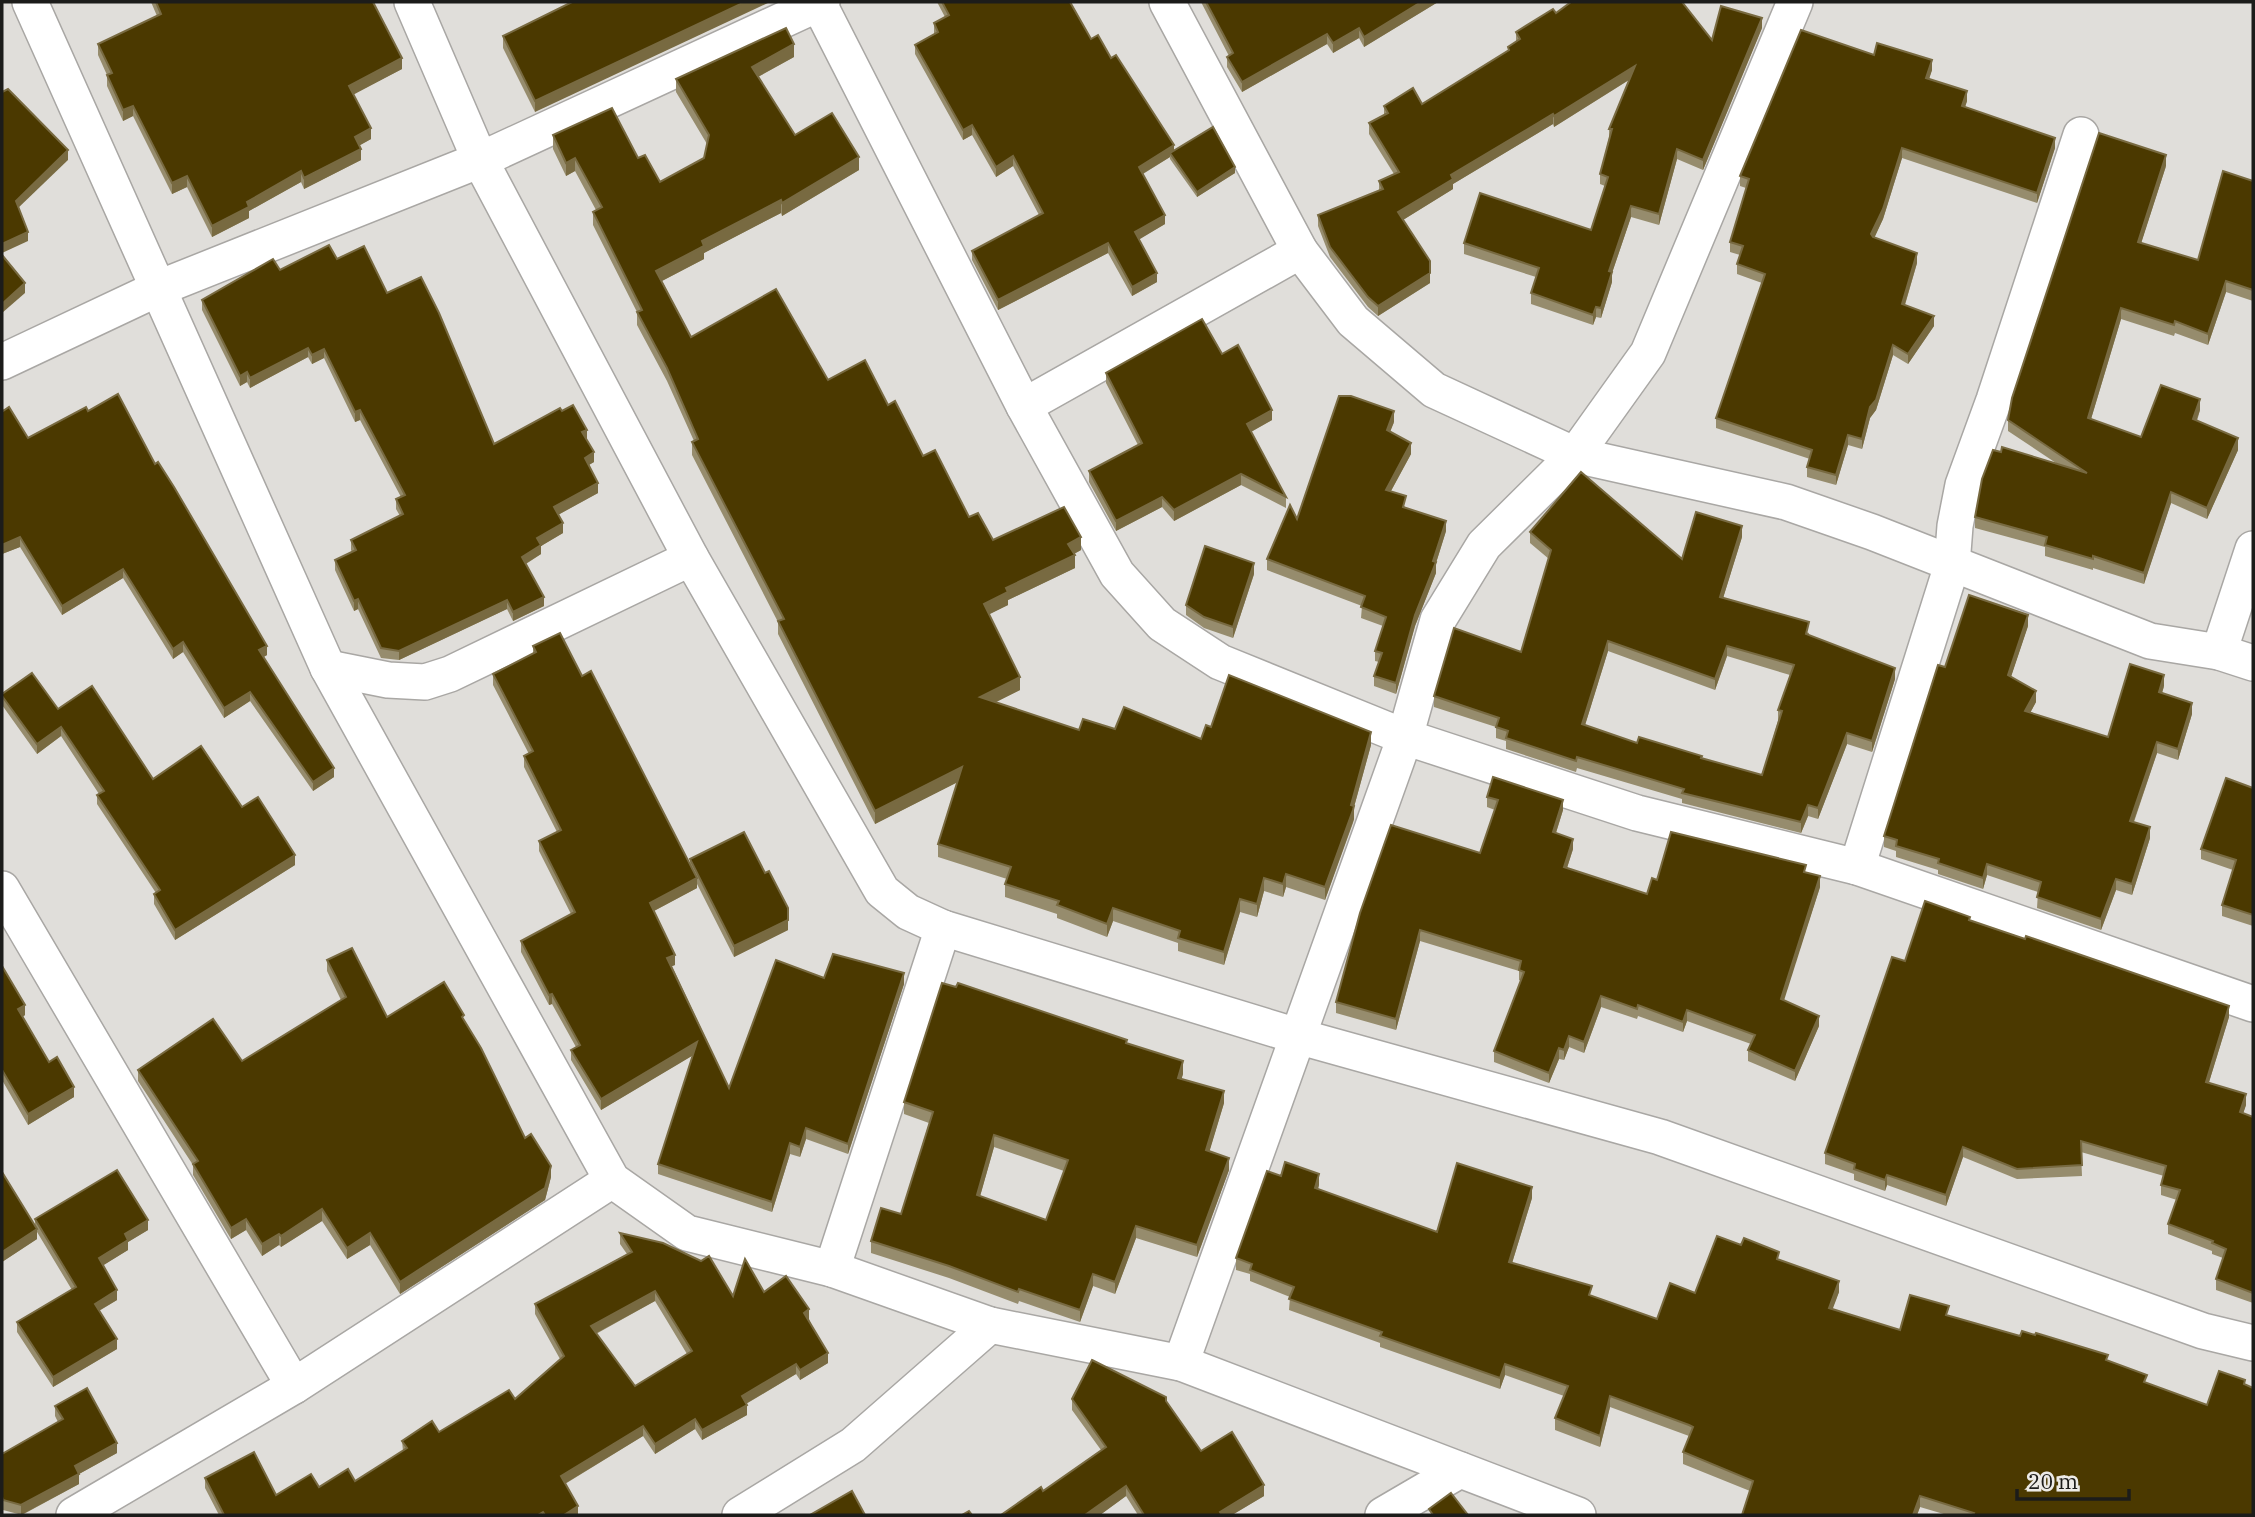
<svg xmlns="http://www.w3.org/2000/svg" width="2255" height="1517" viewBox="0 0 2255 1517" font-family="'IBM Plex Serif',serif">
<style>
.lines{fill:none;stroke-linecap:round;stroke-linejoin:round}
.street-casing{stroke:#a9a7a4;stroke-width:38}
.street{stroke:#fff;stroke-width:35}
.wall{fill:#968c6d;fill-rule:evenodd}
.shaded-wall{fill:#786a41}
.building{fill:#4b3900;stroke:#786a41;stroke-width:2;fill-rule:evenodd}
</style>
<rect width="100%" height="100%" fill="#e0deda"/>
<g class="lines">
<g class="street-casing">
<g id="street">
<path d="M 30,2 L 328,668 L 612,1180 L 687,1233 L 832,1269 L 990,1325 L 1181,1363 L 1578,1515"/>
<path d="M 412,2 L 480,160 L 691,558 L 882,891 L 908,912 L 943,928 L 1297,1036 L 1660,1137 L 2203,1331 L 2253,1343"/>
<path d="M 818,2 L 1024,406 L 1117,574 L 1162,624 L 1220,662 L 1405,737 L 1637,813 L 1857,867 L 2253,1004"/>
<path d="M 1167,2 L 1300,251 L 1353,321 L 1434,390 L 1575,455 L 1786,502 L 1872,532 L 2150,641 L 2219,652 L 2253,663"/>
<path d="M 2,362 L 159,288 L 480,160 L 822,2"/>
<path d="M 1024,406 L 1300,251"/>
<path d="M 2219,652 L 2253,549"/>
<path d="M 328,668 L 388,680 L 425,682 L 450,674 L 691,558"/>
<path d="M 1857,867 L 1952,565 L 1955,526 L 1963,485 L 1994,400 L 2081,135"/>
<path d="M 2,889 L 294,1386"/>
<path d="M 832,1269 L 943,928"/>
<path d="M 1181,1363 L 1405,737 L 1438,620 L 1484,545 L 1575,455 L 1648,353 L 1795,2"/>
<path d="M 74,1515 L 294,1386 L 612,1180"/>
<path d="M 740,1515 L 853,1445 L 990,1325"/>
<path d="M 1383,1515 L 1460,1470"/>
</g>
</g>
<use href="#street" class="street"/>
</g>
<g class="wall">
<path d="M 151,2 L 373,2 L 402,69 L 353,94 L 371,139 L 360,145 L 361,160 L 304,189 L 301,182 L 249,211 L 249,218 L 212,237 L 187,187 L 172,194 L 133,116 L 123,121 L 107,86 L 107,75 L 98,55 L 98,44 L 157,16 Z"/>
<path d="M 572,2 L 535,112 L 503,48 L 503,36 Z"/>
<path d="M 937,2 L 1070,2 L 1091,39 L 1111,58 L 1174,150 L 1235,173 L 1197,197 L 1170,159 L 1170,157 L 1143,174 L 1165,224 L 1139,239 L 1157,282 L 1132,296 L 1108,253 L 998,310 L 972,260 L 972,251 L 1039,215 L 1013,166 L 996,177 L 972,135 L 963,140 L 915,54 L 915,45 L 934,34 L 934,23 L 945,17 Z"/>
<path d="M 1201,2 L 1438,2 L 1364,47 L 1359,38 L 1333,53 L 1327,44 L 1242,92 L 1227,67 L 1227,57 L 1229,56 Z"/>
<path d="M 1556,13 L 1712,40 L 1762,28 L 1703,170 L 1677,159 L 1659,225 L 1631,217 L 1612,273 L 1612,282 L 1601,318 L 1596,317 L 1593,325 L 1531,304 L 1531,293 L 1536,277 L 1464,254 L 1464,243 L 1591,230 L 1605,186 L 1600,184 L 1600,174 L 1609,138 L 1609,129 L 1629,80 L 1554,127 L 1553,124 L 1453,184 L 1453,189 L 1403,220 L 1430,283 L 1378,316 L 1368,307 L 1330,257 L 1318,226 L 1318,215 L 1379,191 L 1379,181 L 1394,174 L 1369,134 L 1369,123 L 1384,115 L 1384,106 L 1422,104 L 1508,51 L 1508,47 L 1516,42 L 1516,32 Z"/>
<path d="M 1874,55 L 1932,70 L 1929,79 L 1967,101 L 1965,107 L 2055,148 L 2037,203 L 1902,158 L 1883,219 L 1874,238 L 1917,263 L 1905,305 L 1934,326 L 1908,364 L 1893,355 L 1876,410 L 1870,418 L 1862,449 L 1848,445 L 1836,485 L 1807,477 L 1807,467 L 1810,459 L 1716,428 L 1716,418 L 1762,283 L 1737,274 L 1737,264 L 1740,255 L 1730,252 L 1730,242 L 1746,188 L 1740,186 L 1740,176 Z"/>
<path d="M 794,57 L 758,77 L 795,135 L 859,170 L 782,216 L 781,213 L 704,253 L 704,259 L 662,281 L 691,337 L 828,380 L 888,405 L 923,456 L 969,517 L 993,540 L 1081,550 L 1074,554 L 1075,568 L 1008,600 L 1008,605 L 989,614 L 1020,690 L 996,702 L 1079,730 L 1115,729 L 1201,739 L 1211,727 L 1371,745 L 1354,807 L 1354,819 L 1353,823 L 1325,900 L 1286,887 L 1283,897 L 1264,891 L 1257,917 L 1240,912 L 1224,965 L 1178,951 L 1178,943 L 1113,921 L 1107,937 L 1057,918 L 1057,914 L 1005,897 L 1005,884 L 1007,879 L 938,857 L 938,844 L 957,782 L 875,824 L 778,634 L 778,622 L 692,455 L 692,442 L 694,441 L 667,381 L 637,325 L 637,312 L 593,225 L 593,212 L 596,210 L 575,171 L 566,176 L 553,149 L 553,135 L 638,158 L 660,182 L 704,158 L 707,144 L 676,92 L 676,79 Z"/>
<path d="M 2166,166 L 2141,243 L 2198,260 L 2253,181 L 2253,301 L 2226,292 L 2208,345 L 2175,333 L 2174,336 L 2121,319 L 2091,419 L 2141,437 L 2200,410 L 2197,421 L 2238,450 L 2207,519 L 2171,503 L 2144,584 L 2093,568 L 2093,570 L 2045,556 L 2045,547 L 1975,528 L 1975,517 L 2001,452 L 2056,463 L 2008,431 L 2008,420 Z"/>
<path d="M 337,259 L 387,293 L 494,444 L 587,440 L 594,462 L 589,465 L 598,493 L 558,515 L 563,533 L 541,546 L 541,554 L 526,564 L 544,606 L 513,621 L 507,609 L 399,660 L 381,658 L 358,609 L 354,611 L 335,570 L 335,560 L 352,552 L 351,550 L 351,540 L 400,516 L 396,509 L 396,499 L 401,497 L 360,420 L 355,422 L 324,358 L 312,364 L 308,357 L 250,388 L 247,382 L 240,386 L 202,310 L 202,300 L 280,270 Z"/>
<path d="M 1222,354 L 1272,420 L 1251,432 L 1286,497 L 1286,508 L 1241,485 L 1174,521 L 1162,507 L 1116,531 L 1089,482 L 1089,471 L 1138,445 L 1106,383 L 1106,373 Z"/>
<path d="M 88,411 L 155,464 L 267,655 L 263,657 L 334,777 L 313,791 L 250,701 L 224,718 L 183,652 L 173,659 L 123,578 L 62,615 L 20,547 L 2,554 L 28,438 Z"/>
<path d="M 1394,422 L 1390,431 L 1411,454 L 1391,491 L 1406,508 L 1446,531 L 1436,563 L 1436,573 L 1415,626 L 1396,694 L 1374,686 L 1374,676 L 1379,662 L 1375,661 L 1375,651 L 1383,626 L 1361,618 L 1362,606 L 1267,570 L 1267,559 L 1297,519 Z"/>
<path d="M 1530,532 L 1682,559 L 1742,537 L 1723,598 L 1809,633 L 1809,635 L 1895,679 L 1872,752 L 1847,744 L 1818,819 L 1808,816 L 1801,833 L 1682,803 L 1682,799 L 1577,768 L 1576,772 L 1506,749 L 1506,741 L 1496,738 L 1496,727 L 1434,707 L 1434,696 L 1521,652 L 1549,559 L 1530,543 ZM 1608,651 L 1715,690 L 1727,656 L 1790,675 L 1778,710 L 1778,721 L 1762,775 L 1637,743 L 1585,725 Z"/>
<path d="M 1254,574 L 1233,638 L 1204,628 L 1186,615 L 1186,605 Z"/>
<path d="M 2028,626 L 2011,676 L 2036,702 L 2030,713 L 2108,737 L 2164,686 L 2162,693 L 2192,714 L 2178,760 L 2157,753 L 2134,822 L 2150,838 L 2132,895 L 2116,890 L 2101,930 L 2037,908 L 2038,892 L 1987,875 L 1983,889 L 1938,874 L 1938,870 L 1896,857 L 1896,851 L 1884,847 L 1884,836 L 1945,667 Z"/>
<path d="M 533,646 L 582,676 L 690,864 L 690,859 L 788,930 L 734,957 L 697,884 L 697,888 L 654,911 L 675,965 L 672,966 L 729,1088 L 824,978 L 904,984 L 848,1154 L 806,1139 L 800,1157 L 790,1154 L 772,1212 L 658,1174 L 658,1164 L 693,1055 L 601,1110 L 571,1060 L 571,1050 L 576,1047 L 552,1004 L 549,1005 L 521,952 L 521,941 L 571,914 L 539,851 L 539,841 L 557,832 L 524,767 L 524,756 L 529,754 L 493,685 L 493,674 L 533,654 Z"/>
<path d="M 2,694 L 58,709 L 153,779 L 242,807 L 295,865 L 175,940 L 154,904 L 154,894 L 156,893 L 97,804 L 97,795 L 99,794 L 61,736 L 37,754 L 2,705 Z"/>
<path d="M 2253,788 L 2253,926 L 2222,916 L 2222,905 L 2233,870 L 2201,859 L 2201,849 Z"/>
<path d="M 1487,797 L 1563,810 L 1556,833 L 1573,849 L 1567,868 L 1647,894 L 1657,880 L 1806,872 L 1820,887 L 1783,1000 L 1819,1026 L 1795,1081 L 1748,1061 L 1748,1050 L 1751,1044 L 1687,1021 L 1683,1032 L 1638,1016 L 1637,1019 L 1601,1007 L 1584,1053 L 1569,1047 L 1564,1060 L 1559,1059 L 1549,1083 L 1494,1062 L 1494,1051 L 1521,981 L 1519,980 L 1519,971 L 1420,941 L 1396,1030 L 1336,1013 L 1336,1002 L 1480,853 L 1495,810 L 1487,807 Z"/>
<path d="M 1970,920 L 2229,1017 L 2209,1082 L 2246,1105 L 2243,1113 L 2253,1117 L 2253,1303 L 2216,1290 L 2216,1279 L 2223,1258 L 2212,1254 L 2212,1251 L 2168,1234 L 2168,1224 L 2177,1200 L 2161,1195 L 2161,1185 L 2164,1176 L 2081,1152 L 2082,1176 L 2017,1179 L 1963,1157 L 1946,1206 L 1887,1185 L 1885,1191 L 1854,1180 L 1854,1174 L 1825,1164 L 1825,1153 Z"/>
<path d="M 327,960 L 387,1017 L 464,1021 L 525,1138 L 551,1177 L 545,1200 L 400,1294 L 370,1245 L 347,1259 L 322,1221 L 281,1247 L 279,1245 L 262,1256 L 246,1230 L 231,1239 L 193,1175 L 193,1165 L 138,1081 L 138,1070 L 242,1061 L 341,1000 L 327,971 Z"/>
<path d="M 2,966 L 25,1015 L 23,1017 L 49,1062 L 74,1097 L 28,1125 L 2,1080 Z"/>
<path d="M 1127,1043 L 1183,1074 L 1181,1079 L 1224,1103 L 1209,1152 L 1229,1170 L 1197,1257 L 1136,1238 L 1115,1294 L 1093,1286 L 1080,1322 L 1019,1301 L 1018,1304 L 949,1278 L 871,1253 L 871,1241 L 901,1214 L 929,1123 L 904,1114 L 904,1102 ZM 994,1147 L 1064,1171 L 1046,1220 L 980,1196 Z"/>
<path d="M 2,1172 L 35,1226 L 35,1219 L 148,1230 L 128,1242 L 128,1250 L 103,1265 L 117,1300 L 99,1311 L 117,1349 L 53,1387 L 17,1332 L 17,1322 L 72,1290 L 37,1232 L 37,1239 L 2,1262 Z"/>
<path d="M 1281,1176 L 1319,1185 L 1318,1189 L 1437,1232 L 1532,1198 L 1512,1263 L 1592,1296 L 1657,1319 L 1695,1293 L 1779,1259 L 1839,1292 L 1832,1309 L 1900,1330 L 1949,1316 L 2108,1361 L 2147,1383 L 2207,1405 L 2245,1385 L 2253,1515 L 1947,1515 L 1920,1507 L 1917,1515 L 1742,1515 L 1750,1491 L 1683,1464 L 1683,1452 L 1689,1436 L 1610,1407 L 1600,1447 L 1555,1430 L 1555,1418 L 1564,1396 L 1505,1375 L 1500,1389 L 1380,1347 L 1380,1343 L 1289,1310 L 1290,1297 L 1250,1281 L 1250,1274 L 1236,1270 L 1236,1258 Z"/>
<path d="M 620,1233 L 733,1296 L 764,1292 L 809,1319 L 828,1363 L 800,1380 L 796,1374 L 746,1404 L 747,1415 L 702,1440 L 695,1429 L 655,1454 L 643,1436 L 565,1484 L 578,1515 L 219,1515 L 205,1488 L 205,1478 L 276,1495 L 355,1481 L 403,1451 L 402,1441 L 439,1432 L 515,1399 L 560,1359 L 535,1314 L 535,1304 L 627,1254 L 620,1244 ZM 655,1301 L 687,1354 L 635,1386 L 596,1334 Z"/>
<path d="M 1072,1399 L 1166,1401 L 1201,1451 L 1264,1496 L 1232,1515 L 1138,1515 L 1126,1496 L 1100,1515 L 1001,1515 L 1043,1491 L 1101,1450 L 1072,1410 Z"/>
<path d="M 55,1406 L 117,1453 L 79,1474 L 79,1484 L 22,1515 L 3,1510 L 2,1507 L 2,1454 L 58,1422 L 55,1416 Z"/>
</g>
<g class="shaded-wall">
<path d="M 745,2 L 770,2 L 535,112 L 535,101 Z"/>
<path d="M 1421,2 L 1438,2 L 1364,47 L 1364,37 Z"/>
<path d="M 1762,18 L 1762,28 L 1703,170 L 1703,160 Z"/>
<path d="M 1359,28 L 1359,38 L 1333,53 L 1333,43 Z"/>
<path d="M 1327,34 L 1327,44 L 1242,92 L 1242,82 Z"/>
<path d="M 794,44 L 794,57 L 752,80 L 752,67 Z"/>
<path d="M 402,58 L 402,69 L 349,97 L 349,86 Z"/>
<path d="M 1932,60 L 1932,70 L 1926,88 L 1926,78 Z"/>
<path d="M 1635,66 L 1635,76 L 1554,127 L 1554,116 Z"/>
<path d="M 1967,91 L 1967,101 L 1962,116 L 1962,106 Z"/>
<path d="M 133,106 L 133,116 L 123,121 L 123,110 Z"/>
<path d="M 1553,114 L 1553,124 L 1453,184 L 1453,189 L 1398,223 L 1398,212 L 1451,175 Z"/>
<path d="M 972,125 L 972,135 L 963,140 L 963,130 Z"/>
<path d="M 371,128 L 371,139 L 355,148 L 355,137 Z"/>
<path d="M 2055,138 L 2055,148 L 2037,203 L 2037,193 Z"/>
<path d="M 1174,145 L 1174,154 L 1170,153 L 1170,157 L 1139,176 L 1139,167 Z"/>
<path d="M 1902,148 L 1902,158 L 1883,219 L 1871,245 L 1871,234 Z"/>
<path d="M 361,149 L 361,160 L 304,189 L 304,178 Z"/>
<path d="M 1677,149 L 1677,159 L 1659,225 L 1659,214 Z"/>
<path d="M 68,150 L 68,160 L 16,210 L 16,201 Z"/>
<path d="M 2166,155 L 2166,166 L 2138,253 L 2138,242 Z"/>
<path d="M 1013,156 L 1013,166 L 996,177 L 996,167 Z"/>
<path d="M 859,157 L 859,170 L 782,216 L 782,203 Z"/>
<path d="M 575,158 L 575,171 L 566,176 L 566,163 Z"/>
<path d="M 1235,167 L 1235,173 L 1197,197 L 1197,192 Z"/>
<path d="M 301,171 L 301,182 L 249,211 L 249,218 L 212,237 L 212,226 L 247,202 Z"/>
<path d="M 187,176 L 187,187 L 172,194 L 172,183 Z"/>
<path d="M 781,200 L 781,213 L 704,253 L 704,259 L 656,284 L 656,271 L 702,241 Z"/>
<path d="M 1631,206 L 1631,217 L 1612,273 L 1612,282 L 1601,318 L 1601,308 L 1609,271 Z"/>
<path d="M 1165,215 L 1165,224 L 1135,242 L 1135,232 Z"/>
<path d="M 28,232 L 28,241 L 2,253 L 2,244 Z"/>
<path d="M 1108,243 L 1108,253 L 998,310 L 998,300 Z"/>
<path d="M 1917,253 L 1917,263 L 1902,314 L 1902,304 Z"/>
<path d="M 1157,273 L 1157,282 L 1132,296 L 1132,287 Z"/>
<path d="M 1430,273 L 1430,283 L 1378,316 L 1378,306 Z"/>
<path d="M 2226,281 L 2226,292 L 2208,345 L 2208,334 Z"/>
<path d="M 25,283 L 25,293 L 2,313 L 2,304 Z"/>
<path d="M 1596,307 L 1596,317 L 1593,325 L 1593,315 Z"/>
<path d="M 2121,308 L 2121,319 L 2088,429 L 2088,418 Z"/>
<path d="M 1934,316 L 1934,326 L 1908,364 L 1908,354 Z"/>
<path d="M 1893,345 L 1893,355 L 1876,410 L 1870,418 L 1862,449 L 1862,439 L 1870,407 Z"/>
<path d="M 308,348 L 308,357 L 250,388 L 250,378 Z"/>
<path d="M 324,349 L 324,358 L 312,364 L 312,355 Z"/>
<path d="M 247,372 L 247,382 L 240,386 L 240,376 Z"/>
<path d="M 2200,399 L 2200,410 L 2193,430 L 2193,419 Z"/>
<path d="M 360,410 L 360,420 L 355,422 L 355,412 Z"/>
<path d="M 1272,410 L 1272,420 L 1247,434 L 1247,424 Z"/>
<path d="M 1394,411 L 1394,422 L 1387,440 L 1387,430 Z"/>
<path d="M 587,430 L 587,440 L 582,432 Z"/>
<path d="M 1848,435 L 1848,445 L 1836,485 L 1836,475 Z"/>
<path d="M 2238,438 L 2238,450 L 2207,519 L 2207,508 Z"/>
<path d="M 1411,443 L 1411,454 L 1386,500 L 1386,490 Z"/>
<path d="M 594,452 L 594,462 L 585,467 L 585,458 Z"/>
<path d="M 1241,474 L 1241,485 L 1174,521 L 1174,510 Z"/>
<path d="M 598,483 L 598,493 L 554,517 L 554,507 Z"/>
<path d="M 2171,492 L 2171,503 L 2144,584 L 2144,573 Z"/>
<path d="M 1162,497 L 1162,507 L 1116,531 L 1116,521 Z"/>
<path d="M 1446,521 L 1446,531 L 1436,563 L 1436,573 L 1415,626 L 1396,694 L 1396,683 L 1415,615 Z"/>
<path d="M 563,523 L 563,533 L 541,546 L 541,554 L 522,566 L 522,557 L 537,538 Z"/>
<path d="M 1742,526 L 1742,537 L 1720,608 L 1720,597 Z"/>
<path d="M 20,537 L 20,547 L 2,554 L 2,545 Z"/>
<path d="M 1081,537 L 1081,550 L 1068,557 L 1068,544 Z"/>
<path d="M 1075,555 L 1075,568 L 1008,600 L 1008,605 L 984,617 L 984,604 L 1006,588 Z"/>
<path d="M 1254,563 L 1254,574 L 1233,638 L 1233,627 Z"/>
<path d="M 123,569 L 123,578 L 62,615 L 62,606 Z"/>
<path d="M 544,597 L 544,606 L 513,621 L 513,612 Z"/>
<path d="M 358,599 L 358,609 L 354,611 L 354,601 Z"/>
<path d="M 507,600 L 507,609 L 399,660 L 399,651 Z"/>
<path d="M 2028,615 L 2028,626 L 2008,686 L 2008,675 Z"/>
<path d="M 1608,641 L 1608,651 L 1582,735 L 1582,724 Z"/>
<path d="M 183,642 L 183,652 L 173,659 L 173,649 Z"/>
<path d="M 267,646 L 267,655 L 259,660 L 259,650 Z"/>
<path d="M 1727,646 L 1727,656 L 1715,690 L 1715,679 Z"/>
<path d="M 1895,668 L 1895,679 L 1872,752 L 1872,741 Z"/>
<path d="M 2164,675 L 2164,686 L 2159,703 L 2159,692 Z"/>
<path d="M 1020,677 L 1020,690 L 980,710 L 980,697 Z"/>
<path d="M 2036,691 L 2036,702 L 2025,722 L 2025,711 Z"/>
<path d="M 250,692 L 250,701 L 224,718 L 224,708 Z"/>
<path d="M 2192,703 L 2192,714 L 2178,760 L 2178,749 Z"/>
<path d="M 61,727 L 61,736 L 37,754 L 37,744 Z"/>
<path d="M 1371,732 L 1371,745 L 1354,807 L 1354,819 L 1325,900 L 1325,887 L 1351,805 Z"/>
<path d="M 1847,733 L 1847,744 L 1818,819 L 1818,808 Z"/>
<path d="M 2157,742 L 2157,753 L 2130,832 L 2130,821 Z"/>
<path d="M 962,767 L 962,780 L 875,824 L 875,811 Z"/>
<path d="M 334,768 L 334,777 L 313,791 L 313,782 Z"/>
<path d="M 1563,800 L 1563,810 L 1553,842 L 1553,832 Z"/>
<path d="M 1808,805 L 1808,816 L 1801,833 L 1801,822 Z"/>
<path d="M 2150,827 L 2150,838 L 2132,895 L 2132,884 Z"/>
<path d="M 1573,839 L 1573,849 L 1564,877 L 1564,867 Z"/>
<path d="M 295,855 L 295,865 L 175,940 L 175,930 Z"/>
<path d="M 1987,864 L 1987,875 L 1983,889 L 1983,878 Z"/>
<path d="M 1286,874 L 1286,887 L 1283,897 L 1283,884 Z"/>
<path d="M 1820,876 L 1820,887 L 1781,1010 L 1781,999 Z"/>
<path d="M 697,878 L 697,888 L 650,913 L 650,903 Z"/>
<path d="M 1264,878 L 1264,891 L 1257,917 L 1257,904 Z"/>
<path d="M 2116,879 L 2116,890 L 2101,930 L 2101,919 Z"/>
<path d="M 1240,899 L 1240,912 L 1224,965 L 1224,952 Z"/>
<path d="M 1113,908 L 1113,921 L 1107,937 L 1107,924 Z"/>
<path d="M 788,920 L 788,930 L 734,957 L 734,946 Z"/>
<path d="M 1420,930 L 1420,941 L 1396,1030 L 1396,1019 Z"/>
<path d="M 675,955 L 675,965 L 667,968 L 667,958 Z"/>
<path d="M 904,973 L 904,984 L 848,1154 L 848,1144 Z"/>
<path d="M 552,994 L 552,1004 L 549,1005 L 549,995 Z"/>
<path d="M 1601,996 L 1601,1007 L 1584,1053 L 1584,1042 Z"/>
<path d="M 25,1005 L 25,1015 L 18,1019 L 18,1009 Z"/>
<path d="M 2229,1006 L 2229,1017 L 2206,1092 L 2206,1082 Z"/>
<path d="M 1687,1010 L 1687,1021 L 1683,1032 L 1683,1022 Z"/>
<path d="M 1819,1016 L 1819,1026 L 1795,1081 L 1795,1071 Z"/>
<path d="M 1569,1036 L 1569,1047 L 1564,1060 L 1564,1050 Z"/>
<path d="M 697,1042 L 697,1053 L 601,1110 L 601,1099 Z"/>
<path d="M 1559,1048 L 1559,1059 L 1549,1083 L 1549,1073 Z"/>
<path d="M 1183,1061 L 1183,1074 L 1178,1091 L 1178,1078 Z"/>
<path d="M 74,1087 L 74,1097 L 28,1125 L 28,1114 Z"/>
<path d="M 1224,1091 L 1224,1103 L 1206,1163 L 1206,1150 Z"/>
<path d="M 2246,1094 L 2246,1105 L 2240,1123 L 2240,1112 Z"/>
<path d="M 806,1128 L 806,1139 L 800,1157 L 800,1147 Z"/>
<path d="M 994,1135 L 994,1147 L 977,1207 L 977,1195 Z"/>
<path d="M 790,1143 L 790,1154 L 772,1212 L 772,1202 Z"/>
<path d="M 1963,1147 L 1963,1157 L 1946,1206 L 1946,1195 Z"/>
<path d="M 1229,1158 L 1229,1170 L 1197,1257 L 1197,1245 Z"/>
<path d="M 551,1166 L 551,1177 L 545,1200 L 400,1294 L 400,1282 Z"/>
<path d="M 1319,1174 L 1319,1185 L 1315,1199 L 1315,1188 Z"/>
<path d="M 1887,1175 L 1887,1185 L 1885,1191 L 1885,1180 Z"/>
<path d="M 1532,1187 L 1532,1198 L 1509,1273 L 1509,1262 Z"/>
<path d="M 322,1209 L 322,1221 L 281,1247 L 281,1236 Z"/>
<path d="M 246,1219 L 246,1230 L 231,1239 L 231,1228 Z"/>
<path d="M 148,1220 L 148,1230 L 128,1242 L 128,1250 L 99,1268 L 99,1258 L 125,1234 Z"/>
<path d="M 1136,1226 L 1136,1238 L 1115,1294 L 1115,1282 Z"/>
<path d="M 37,1229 L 37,1239 L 2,1262 L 2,1252 Z"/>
<path d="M 370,1233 L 370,1245 L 347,1259 L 347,1248 Z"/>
<path d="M 279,1234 L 279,1245 L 262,1256 L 262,1244 Z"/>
<path d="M 1093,1274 L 1093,1286 L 1080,1322 L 1080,1310 Z"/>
<path d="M 1839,1281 L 1839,1292 L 1829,1319 L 1829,1308 Z"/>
<path d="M 117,1290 L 117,1300 L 95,1313 L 95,1304 Z"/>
<path d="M 655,1291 L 655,1301 L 591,1336 L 591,1326 Z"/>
<path d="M 809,1309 L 809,1319 L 804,1323 L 804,1313 Z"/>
<path d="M 117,1339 L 117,1349 L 53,1387 L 53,1377 Z"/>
<path d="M 828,1353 L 828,1363 L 800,1380 L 800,1370 Z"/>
<path d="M 796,1364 L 796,1374 L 742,1406 L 742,1396 Z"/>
<path d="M 1505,1364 L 1505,1375 L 1500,1389 L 1500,1378 Z"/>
<path d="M 1610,1396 L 1610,1407 L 1600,1447 L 1600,1436 Z"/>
<path d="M 747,1405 L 747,1415 L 702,1440 L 702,1430 Z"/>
<path d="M 695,1419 L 695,1429 L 655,1454 L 655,1444 Z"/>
<path d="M 643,1426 L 643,1436 L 561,1486 L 561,1476 Z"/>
<path d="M 117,1443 L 117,1453 L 79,1474 L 79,1484 L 21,1515 L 21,1505 L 75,1466 Z"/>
<path d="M 1264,1485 L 1264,1496 L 1232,1515 L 1220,1515 L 1220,1512 Z"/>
<path d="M 1126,1486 L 1126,1496 L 1100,1515 L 1085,1515 Z"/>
<path d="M 1920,1496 L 1920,1507 L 1917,1515 L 1913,1515 Z"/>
<path d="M 578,1506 L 578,1515 L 564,1515 Z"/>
</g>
<g class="building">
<path d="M 156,2 L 373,2 L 402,58 L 349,86 L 371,128 L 355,137 L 361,149 L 304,178 L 301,171 L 247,202 L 249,207 L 212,226 L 187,176 L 172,183 L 133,106 L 123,110 L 107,75 L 112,73 L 98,44 L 161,14 Z"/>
<path d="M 572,2 L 745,2 L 535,101 L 503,36 Z"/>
<path d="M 942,2 L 1070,2 L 1091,39 L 1098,35 L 1111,58 L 1116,55 L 1174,145 L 1139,167 L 1165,215 L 1135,232 L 1157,273 L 1132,287 L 1108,243 L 998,300 L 972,251 L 1043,213 L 1013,156 L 996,167 L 972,125 L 963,130 L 915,45 L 938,32 L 934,23 L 949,15 Z"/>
<path d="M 1206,2 L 1421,2 L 1364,37 L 1359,28 L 1333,43 L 1327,34 L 1242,82 L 1227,57 L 1233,53 Z"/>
<path d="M 1571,2 L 1682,2 L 1712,40 L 1721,6 L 1762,18 L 1703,160 L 1677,149 L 1659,214 L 1631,206 L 1609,271 L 1612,272 L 1601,308 L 1596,307 L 1593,315 L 1531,293 L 1539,268 L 1464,243 L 1480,193 L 1591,230 L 1608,177 L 1600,174 L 1612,129 L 1609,129 L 1635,66 L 1554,116 L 1553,114 L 1451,175 L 1453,179 L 1398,212 L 1430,261 L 1430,273 L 1378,306 L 1368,297 L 1330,247 L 1318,215 L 1383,189 L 1379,181 L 1399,172 L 1369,123 L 1388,113 L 1384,106 L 1413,88 L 1422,104 L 1509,50 L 1508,47 L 1520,39 L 1516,32 L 1553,9 L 1556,13 Z"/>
<path d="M 786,28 L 794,44 L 752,67 L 795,135 L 832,113 L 859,157 L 782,203 L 781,200 L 702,241 L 704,246 L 656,271 L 691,337 L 776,289 L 828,380 L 865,360 L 888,405 L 895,401 L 923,456 L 935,450 L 969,517 L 978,513 L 993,540 L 1064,507 L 1081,537 L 1068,544 L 1075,555 L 1006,588 L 1008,592 L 984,604 L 1020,677 L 980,697 L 1079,730 L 1083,719 L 1115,729 L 1124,707 L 1201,739 L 1206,725 L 1211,727 L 1229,675 L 1371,732 L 1351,805 L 1354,806 L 1353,810 L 1325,887 L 1286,874 L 1283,884 L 1264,878 L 1257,904 L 1240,899 L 1224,952 L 1178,938 L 1180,931 L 1113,908 L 1107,924 L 1057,905 L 1059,901 L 1005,884 L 1011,867 L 938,844 L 962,767 L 875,811 L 778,621 L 784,619 L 692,442 L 698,439 L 667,368 L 637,312 L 642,310 L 593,212 L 602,207 L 575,158 L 566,163 L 553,135 L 612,108 L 638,158 L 645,155 L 660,182 L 704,158 L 709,135 L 676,79 Z"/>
<path d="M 1801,30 L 1874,55 L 1877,43 L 1932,60 L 1926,78 L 1967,91 L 1962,106 L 2055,138 L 2037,193 L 1902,148 L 1883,209 L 1871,234 L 1873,237 L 1917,253 L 1902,304 L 1934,316 L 1908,354 L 1893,345 L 1876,400 L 1870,407 L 1862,439 L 1848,435 L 1836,475 L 1807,467 L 1812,450 L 1716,418 L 1765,274 L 1737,264 L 1743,246 L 1730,242 L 1749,179 L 1740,176 Z"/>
<path d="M 8,89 L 68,150 L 16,201 L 28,232 L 2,244 L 2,92 Z"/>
<path d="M 1213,127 L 1235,167 L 1197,192 L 1170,153 Z"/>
<path d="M 2099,133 L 2166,155 L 2138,242 L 2198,260 L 2223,171 L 2253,181 L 2253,290 L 2226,281 L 2208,334 L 2175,321 L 2174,325 L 2121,308 L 2088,418 L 2141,437 L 2161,385 L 2200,399 L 2193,419 L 2238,438 L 2207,508 L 2171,492 L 2144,573 L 2093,556 L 2093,559 L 2045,545 L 2047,537 L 1975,517 L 1982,479 L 1993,450 L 2001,452 L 2002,447 L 2087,473 L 2008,420 L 2012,398 Z"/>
<path d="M 329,245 L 337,259 L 364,246 L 387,293 L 421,277 L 439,313 L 494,444 L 560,408 L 562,411 L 573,405 L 587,430 L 582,432 L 594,452 L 585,458 L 598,483 L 554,507 L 563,523 L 537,538 L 541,545 L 522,557 L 544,597 L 513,612 L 507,600 L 399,651 L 381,648 L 358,599 L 354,601 L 335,560 L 356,550 L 351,540 L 403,514 L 396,499 L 405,495 L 360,410 L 355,412 L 324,349 L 312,355 L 308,348 L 250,378 L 247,372 L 240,376 L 202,300 L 273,259 L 280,270 Z"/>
<path d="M 2,255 L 25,283 L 2,304 Z"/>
<path d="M 1202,319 L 1222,354 L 1238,345 L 1272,410 L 1247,424 L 1286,497 L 1241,474 L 1174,510 L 1162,497 L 1116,521 L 1089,471 L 1142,443 L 1106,373 Z"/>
<path d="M 118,394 L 155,464 L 158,462 L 174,487 L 267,646 L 259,650 L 334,768 L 313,782 L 250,692 L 224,708 L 183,642 L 173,649 L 123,569 L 62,606 L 20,537 L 2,545 L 2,409 L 3,411 L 9,407 L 28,438 L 86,407 L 88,411 Z"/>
<path d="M 1339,396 L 1351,396 L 1394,411 L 1387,430 L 1411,443 L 1386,490 L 1406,496 L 1403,507 L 1446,521 L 1433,561 L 1436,562 L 1415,615 L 1396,683 L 1374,676 L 1382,653 L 1375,651 L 1386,617 L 1361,607 L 1365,596 L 1267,559 L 1290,505 L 1297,519 Z"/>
<path d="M 1581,472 L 1682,559 L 1696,512 L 1742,526 L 1720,597 L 1809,622 L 1806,634 L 1895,668 L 1872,741 L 1847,733 L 1818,808 L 1808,805 L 1801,822 L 1682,793 L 1684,789 L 1577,757 L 1576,761 L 1506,738 L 1508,731 L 1496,727 L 1499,718 L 1434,696 L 1454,628 L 1521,652 L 1551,550 L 1530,532 ZM 1608,641 L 1715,679 L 1727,646 L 1794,665 L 1778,710 L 1782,711 L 1762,775 L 1701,758 L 1702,756 L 1639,737 L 1637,743 L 1582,724 Z"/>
<path d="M 1205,546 L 1254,563 L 1233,627 L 1204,617 L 1186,605 Z"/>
<path d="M 1969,595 L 2028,615 L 2008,675 L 2036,691 L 2025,711 L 2108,737 L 2130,664 L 2164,675 L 2159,692 L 2192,703 L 2178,749 L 2157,742 L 2130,821 L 2150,827 L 2132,884 L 2116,879 L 2101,919 L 2037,897 L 2041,882 L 1987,864 L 1983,878 L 1938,863 L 1939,859 L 1896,846 L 1897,840 L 1884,836 L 1938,665 L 1945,667 Z"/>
<path d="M 560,633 L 582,676 L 591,671 L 697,878 L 650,903 L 675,955 L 667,958 L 729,1088 L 776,960 L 824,978 L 833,954 L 904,973 L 848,1144 L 806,1128 L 800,1147 L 790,1143 L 772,1202 L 658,1164 L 697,1042 L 601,1099 L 571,1050 L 580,1045 L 552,994 L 549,995 L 521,941 L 575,912 L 539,841 L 561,830 L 524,756 L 533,751 L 493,674 L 536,652 L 533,646 Z"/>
<path d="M 32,673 L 58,709 L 92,686 L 153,779 L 201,746 L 242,807 L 258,797 L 295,855 L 175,930 L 154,894 L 160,890 L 97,795 L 104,791 L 61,727 L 37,744 L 2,696 L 2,694 Z"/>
<path d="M 1493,777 L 1563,800 L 1553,832 L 1573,839 L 1564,867 L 1647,894 L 1652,878 L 1657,880 L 1671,832 L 1806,865 L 1804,872 L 1820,876 L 1781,999 L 1819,1016 L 1795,1071 L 1748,1050 L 1755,1035 L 1687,1010 L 1683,1022 L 1638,1005 L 1637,1009 L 1601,996 L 1584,1042 L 1569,1036 L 1564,1050 L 1559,1048 L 1549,1073 L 1494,1051 L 1524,972 L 1519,970 L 1521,961 L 1420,930 L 1396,1019 L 1336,1002 L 1360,913 L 1391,825 L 1480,853 L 1498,800 L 1487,797 Z"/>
<path d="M 2226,778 L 2253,788 L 2253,915 L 2222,905 L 2236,860 L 2201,849 Z"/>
<path d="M 744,832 L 765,873 L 769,871 L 788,908 L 788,920 L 734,946 L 690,859 Z"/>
<path d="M 1925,901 L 1970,917 L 1969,920 L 2025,939 L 2026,936 L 2229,1006 L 2206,1082 L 2246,1094 L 2240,1112 L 2253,1117 L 2253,1293 L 2216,1279 L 2226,1249 L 2212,1243 L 2213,1241 L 2168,1224 L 2180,1190 L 2161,1185 L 2166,1166 L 2081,1141 L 2082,1165 L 2017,1169 L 1963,1147 L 1946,1195 L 1887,1175 L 1885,1180 L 1854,1169 L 1855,1164 L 1825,1153 L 1892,957 L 1905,961 Z"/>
<path d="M 352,948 L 387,1017 L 444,982 L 464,1015 L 462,1017 L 481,1048 L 525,1138 L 531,1134 L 551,1166 L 545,1188 L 400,1282 L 370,1233 L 347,1248 L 322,1209 L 281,1236 L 279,1234 L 262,1244 L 246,1219 L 231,1228 L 193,1164 L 198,1161 L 138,1070 L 213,1019 L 242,1061 L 346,997 L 327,960 Z"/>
<path d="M 2,966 L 25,1005 L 18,1009 L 49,1062 L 57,1057 L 74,1087 L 28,1114 L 2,1070 Z"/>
<path d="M 942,983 L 956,987 L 958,983 L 1127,1040 L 1126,1043 L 1183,1061 L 1178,1078 L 1224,1091 L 1206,1150 L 1229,1158 L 1197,1245 L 1136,1226 L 1115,1282 L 1093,1274 L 1080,1310 L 1019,1289 L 1018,1292 L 949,1266 L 871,1241 L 881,1208 L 901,1214 L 933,1112 L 904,1102 ZM 994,1135 L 1068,1160 L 1046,1220 L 977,1195 Z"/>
<path d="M 1285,1162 L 1319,1174 L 1315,1188 L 1437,1232 L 1457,1163 L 1532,1187 L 1509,1262 L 1592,1286 L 1589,1295 L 1657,1319 L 1670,1283 L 1695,1293 L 1717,1236 L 1741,1245 L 1744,1238 L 1779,1252 L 1777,1259 L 1839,1281 L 1829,1308 L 1900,1330 L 1910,1295 L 1949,1306 L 1946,1315 L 2020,1336 L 2022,1331 L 2035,1335 L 2036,1333 L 2108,1355 L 2106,1360 L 2147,1375 L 2144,1382 L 2207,1405 L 2219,1371 L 2245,1380 L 2244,1384 L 2253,1388 L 2253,1515 L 1973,1515 L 1974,1513 L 1920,1496 L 1913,1515 L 1742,1515 L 1753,1481 L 1683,1452 L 1693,1427 L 1689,1425 L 1610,1396 L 1600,1436 L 1555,1418 L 1568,1386 L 1505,1364 L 1500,1378 L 1380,1336 L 1382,1332 L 1289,1299 L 1294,1287 L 1250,1270 L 1252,1264 L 1236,1258 L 1267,1171 L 1281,1176 Z"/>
<path d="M 117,1170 L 148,1220 L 125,1234 L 128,1240 L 99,1258 L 117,1290 L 95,1304 L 117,1339 L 53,1377 L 17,1322 L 76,1287 L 35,1219 Z"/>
<path d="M 2,1172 L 37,1229 L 2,1252 Z"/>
<path d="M 620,1233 L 663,1243 L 701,1261 L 709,1256 L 733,1296 L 745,1259 L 764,1292 L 786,1276 L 809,1309 L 804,1313 L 828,1353 L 800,1370 L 796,1364 L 742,1396 L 747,1405 L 702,1430 L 695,1419 L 655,1444 L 643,1426 L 561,1476 L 578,1506 L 564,1515 L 545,1515 L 543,1512 L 538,1515 L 224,1515 L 205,1478 L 254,1452 L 276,1495 L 311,1474 L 319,1487 L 348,1469 L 355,1481 L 407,1448 L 402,1441 L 432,1421 L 439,1432 L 509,1390 L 515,1399 L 564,1356 L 535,1304 L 632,1252 ZM 655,1291 L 692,1351 L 635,1386 L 591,1326 Z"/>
<path d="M 1092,1360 L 1166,1397 L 1166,1401 L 1201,1451 L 1232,1432 L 1264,1485 L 1220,1512 L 1222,1515 L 1144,1515 L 1126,1486 L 1085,1515 L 1001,1515 L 1041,1487 L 1043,1491 L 1106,1447 L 1072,1399 Z"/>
<path d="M 87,1388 L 117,1443 L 75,1466 L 79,1474 L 21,1505 L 3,1500 L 2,1497 L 2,1454 L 63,1419 L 55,1406 Z"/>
<path d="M 852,1491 L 865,1515 L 810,1515 Z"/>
<path d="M 1451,1493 L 1468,1515 L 1433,1515 L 1429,1509 Z"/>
<path d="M 969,1511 L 972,1515 L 962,1515 Z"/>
</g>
<rect width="2255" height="1517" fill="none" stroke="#1c1c1a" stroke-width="7"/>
<path d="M2017 1489v10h112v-10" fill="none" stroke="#1c1c1a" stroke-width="3.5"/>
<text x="2028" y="1489" font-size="21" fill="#1c1c1a" stroke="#edebe7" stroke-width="5" paint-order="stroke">20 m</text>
</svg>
